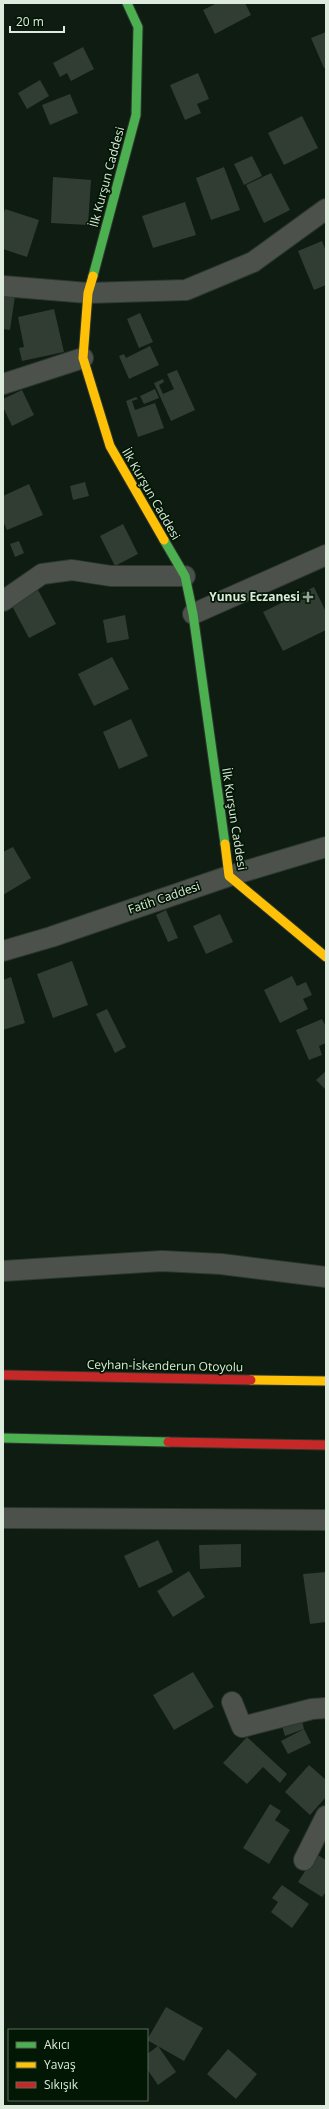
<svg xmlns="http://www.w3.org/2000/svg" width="329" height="2109" viewBox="0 0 329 2109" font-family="'Open Sans',sans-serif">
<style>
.building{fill:#313c32}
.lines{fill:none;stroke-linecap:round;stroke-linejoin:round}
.street-casing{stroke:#2d382e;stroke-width:22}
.fast-casing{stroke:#2d382e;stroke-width:11}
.slow-casing{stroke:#2d382e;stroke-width:11}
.jam-casing{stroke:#2d382e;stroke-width:11}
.street{stroke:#4c514c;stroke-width:20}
.fast{stroke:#4caf50;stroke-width:9}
.slow{stroke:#ffc107;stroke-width:9}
.jam{stroke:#c62828;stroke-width:9}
.poi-dot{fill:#95a396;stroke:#031705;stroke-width:1.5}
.labels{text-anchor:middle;stroke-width:3.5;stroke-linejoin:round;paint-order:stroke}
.street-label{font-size:12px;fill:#ddebdd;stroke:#031705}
.poi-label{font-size:12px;font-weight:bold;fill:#ddebdd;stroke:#031705;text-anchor:end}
</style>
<rect width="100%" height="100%" fill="#0f1c11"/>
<g class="building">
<path d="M 217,3 L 245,3 L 251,15 L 215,34 L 203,10 Z"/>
<path d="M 326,32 L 326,67 L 324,68 L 311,38 Z"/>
<path d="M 83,47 L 94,69 L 71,81 L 67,73 L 60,77 L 53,63 Z"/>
<path d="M 198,73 L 209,99 L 197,104 L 201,113 L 185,120 L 170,85 Z"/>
<path d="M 40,80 L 49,96 L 27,109 L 18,93 Z"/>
<path d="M 70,94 L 78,113 L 50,125 L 42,105 Z"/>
<path d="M 302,116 L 318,148 L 284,165 L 268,133 Z"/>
<path d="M 252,156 L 262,176 L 244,185 L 234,164 Z"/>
<path d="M 224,167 L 240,210 L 211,220 L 196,178 Z"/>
<path d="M 271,173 L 290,210 L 264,223 L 246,185 Z"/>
<path d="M 53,177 L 91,180 L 88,225 L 51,223 Z"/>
<path d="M 185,202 L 196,235 L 153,248 L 142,216 Z"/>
<path d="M 5,209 L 39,220 L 27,257 L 3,249 L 3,215 Z"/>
<path d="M 322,241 L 326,251 L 326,285 L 314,290 L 298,251 Z"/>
<path d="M 3,294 L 15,296 L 10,330 L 3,329 Z"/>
<path d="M 54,309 L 64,352 L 22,361 L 19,348 L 24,347 L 18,317 Z"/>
<path d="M 140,313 L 153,342 L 139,348 L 127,319 Z"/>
<path d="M 150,346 L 159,365 L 129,379 L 119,356 L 124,354 L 126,358 Z"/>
<path d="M 177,370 L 195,410 L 171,421 L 154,383 L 163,379 L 164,382 L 159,385 L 163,394 L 174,389 L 167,374 Z"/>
<path d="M 155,389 L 159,398 L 144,404 L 140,396 Z"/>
<path d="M 22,390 L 34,415 L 12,426 L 3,407 L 3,399 Z"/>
<path d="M 136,397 L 138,399 L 132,401 L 135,410 L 155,403 L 164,428 L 138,437 L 126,401 Z"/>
<path d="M 85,482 L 89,496 L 73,500 L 70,486 Z"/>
<path d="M 29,484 L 43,515 L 7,530 L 3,521 L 3,496 Z"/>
<path d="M 123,524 L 138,554 L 115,566 L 100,536 Z"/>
<path d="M 19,541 L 24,553 L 15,557 L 10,544 Z"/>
<path d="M 314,587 L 326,612 L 326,630 L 283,651 L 263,612 Z"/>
<path d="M 38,590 L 56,624 L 29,638 L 11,604 Z"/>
<path d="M 125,615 L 129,639 L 107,643 L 103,620 Z"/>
<path d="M 112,657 L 129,689 L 94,706 L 78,674 Z"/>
<path d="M 131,719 L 148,756 L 119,769 L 103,732 Z"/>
<path d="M 13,847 L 31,878 L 3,895 L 3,852 Z"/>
<path d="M 166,910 L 178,938 L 168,942 L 156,915 Z"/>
<path d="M 220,914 L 233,942 L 206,954 L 193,926 Z"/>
<path d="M 72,961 L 88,1005 L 53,1018 L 37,974 Z"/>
<path d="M 292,976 L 297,986 L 306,982 L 312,995 L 303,999 L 308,1009 L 280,1023 L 264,990 Z"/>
<path d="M 11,977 L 25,1023 L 3,1030 L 3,980 Z"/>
<path d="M 107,1009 L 126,1047 L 115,1053 L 96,1014 Z"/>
<path d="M 322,1019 L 326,1027 L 326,1043 L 319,1046 L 322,1055 L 309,1060 L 296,1030 Z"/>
<path d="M 326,1071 L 326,1090 L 316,1080 Z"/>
<path d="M 158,1540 L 173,1572 L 139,1588 L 124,1556 Z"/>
<path d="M 241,1544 L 241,1567 L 200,1569 L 199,1545 Z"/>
<path d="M 189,1571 L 205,1597 L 173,1617 L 157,1591 Z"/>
<path d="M 326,1572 L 326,1622 L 310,1624 L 303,1574 Z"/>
<path d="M 193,1672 L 214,1707 L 174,1730 L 153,1695 Z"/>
<path d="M 301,1717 L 304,1729 L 285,1736 L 281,1723 Z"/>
<path d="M 304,1729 L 311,1743 L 288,1754 L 281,1741 Z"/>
<path d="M 247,1737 L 287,1774 L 280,1783 L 263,1767 L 247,1784 L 223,1763 Z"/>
<path d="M 309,1765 L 326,1780 L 326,1797 L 310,1815 L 285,1792 Z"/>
<path d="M 270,1804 L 281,1811 L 275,1820 L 290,1830 L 269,1864 L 243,1848 Z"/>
<path d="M 316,1854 L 326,1860 L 326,1892 L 322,1897 L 298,1882 Z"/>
<path d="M 282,1885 L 309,1904 L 292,1928 L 271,1912 L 278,1902 L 272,1898 Z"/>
<path d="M 166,2007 L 203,2028 L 184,2061 L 147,2040 Z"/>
<path d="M 158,2046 L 176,2072 L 158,2085 L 147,2069 L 147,2054 Z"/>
<path d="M 228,2049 L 257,2074 L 236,2099 L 207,2074 Z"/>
</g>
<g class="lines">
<g class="street-casing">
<g id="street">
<path d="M 3,286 L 88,293 L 186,290 L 253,262 L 326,209"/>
<path d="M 3,384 L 83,358"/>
<path d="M 3,601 L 42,574 L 72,570 L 111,576 L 185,576"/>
<path d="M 193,614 L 326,555"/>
<path d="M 3,951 L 51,937 L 229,876 L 326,847"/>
<path d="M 3,1271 L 162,1261 L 221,1264 L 326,1277"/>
<path d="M 3,1518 L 326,1520"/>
<path d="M 232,1702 L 242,1727 L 312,1709 L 326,1708"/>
<path d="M 304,1860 L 326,1816"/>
</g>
</g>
<g class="fast-casing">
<g id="fast">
<path d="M 93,276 L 136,115 L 138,27 L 127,3"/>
<path d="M 164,540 L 185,576 L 193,614 L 225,844"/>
<path d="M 3,1438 L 168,1442"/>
</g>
</g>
<g class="slow-casing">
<g id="slow">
<path d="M 93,276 L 88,293 L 83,358 L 110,446 L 164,540"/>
<path d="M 225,844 L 229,876 L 326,957"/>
<path d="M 251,1380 L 326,1381"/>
</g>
</g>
<g class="jam-casing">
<g id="jam">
<path d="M 3,1375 L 251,1380"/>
<path d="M 168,1442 L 326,1445"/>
</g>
</g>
<use href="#street" class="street"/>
<use href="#fast" class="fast"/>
<use href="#slow" class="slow"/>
<use href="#jam" class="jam"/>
</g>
<path class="poi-dot" d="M306 591h4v4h4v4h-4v4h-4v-4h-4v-4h4z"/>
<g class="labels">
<g class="street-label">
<text transform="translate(107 177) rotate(-75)" y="4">İlk Kurşun Caddesi</text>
<text transform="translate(151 494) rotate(60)" y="4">İlk Kurşun Caddesi</text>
<text transform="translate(234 819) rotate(81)" y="4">İlk Kurşun Caddesi</text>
<text transform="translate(164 898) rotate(-19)" y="4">Fatih Caddesi</text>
<text transform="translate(165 1366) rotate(1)" y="4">Ceyhan-İskenderun Otoyolu</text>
</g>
<g class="poi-label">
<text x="300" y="601">Yunus Eczanesi</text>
</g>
</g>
<rect width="329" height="2109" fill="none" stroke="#ddebdd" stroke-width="8"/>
<rect x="8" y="2029" width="140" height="72" fill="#031705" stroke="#5a6c5b"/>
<rect x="16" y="2042" width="20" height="6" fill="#4caf50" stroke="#5a6c5b"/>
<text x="44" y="2049" font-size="12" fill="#ddebdd">Akıcı</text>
<rect x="16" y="2062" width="20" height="6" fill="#ffc107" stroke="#5a6c5b"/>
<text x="44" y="2069" font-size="12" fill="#ddebdd">Yavaş</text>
<rect x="16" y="2082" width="20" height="6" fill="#c62828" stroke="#5a6c5b"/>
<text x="44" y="2089" font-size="12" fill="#ddebdd">Sıkışık</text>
<path d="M10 26v6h54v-6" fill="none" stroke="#ddebdd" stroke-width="2"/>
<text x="16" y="26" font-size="12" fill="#ddebdd" stroke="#031705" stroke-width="3" paint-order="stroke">20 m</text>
</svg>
